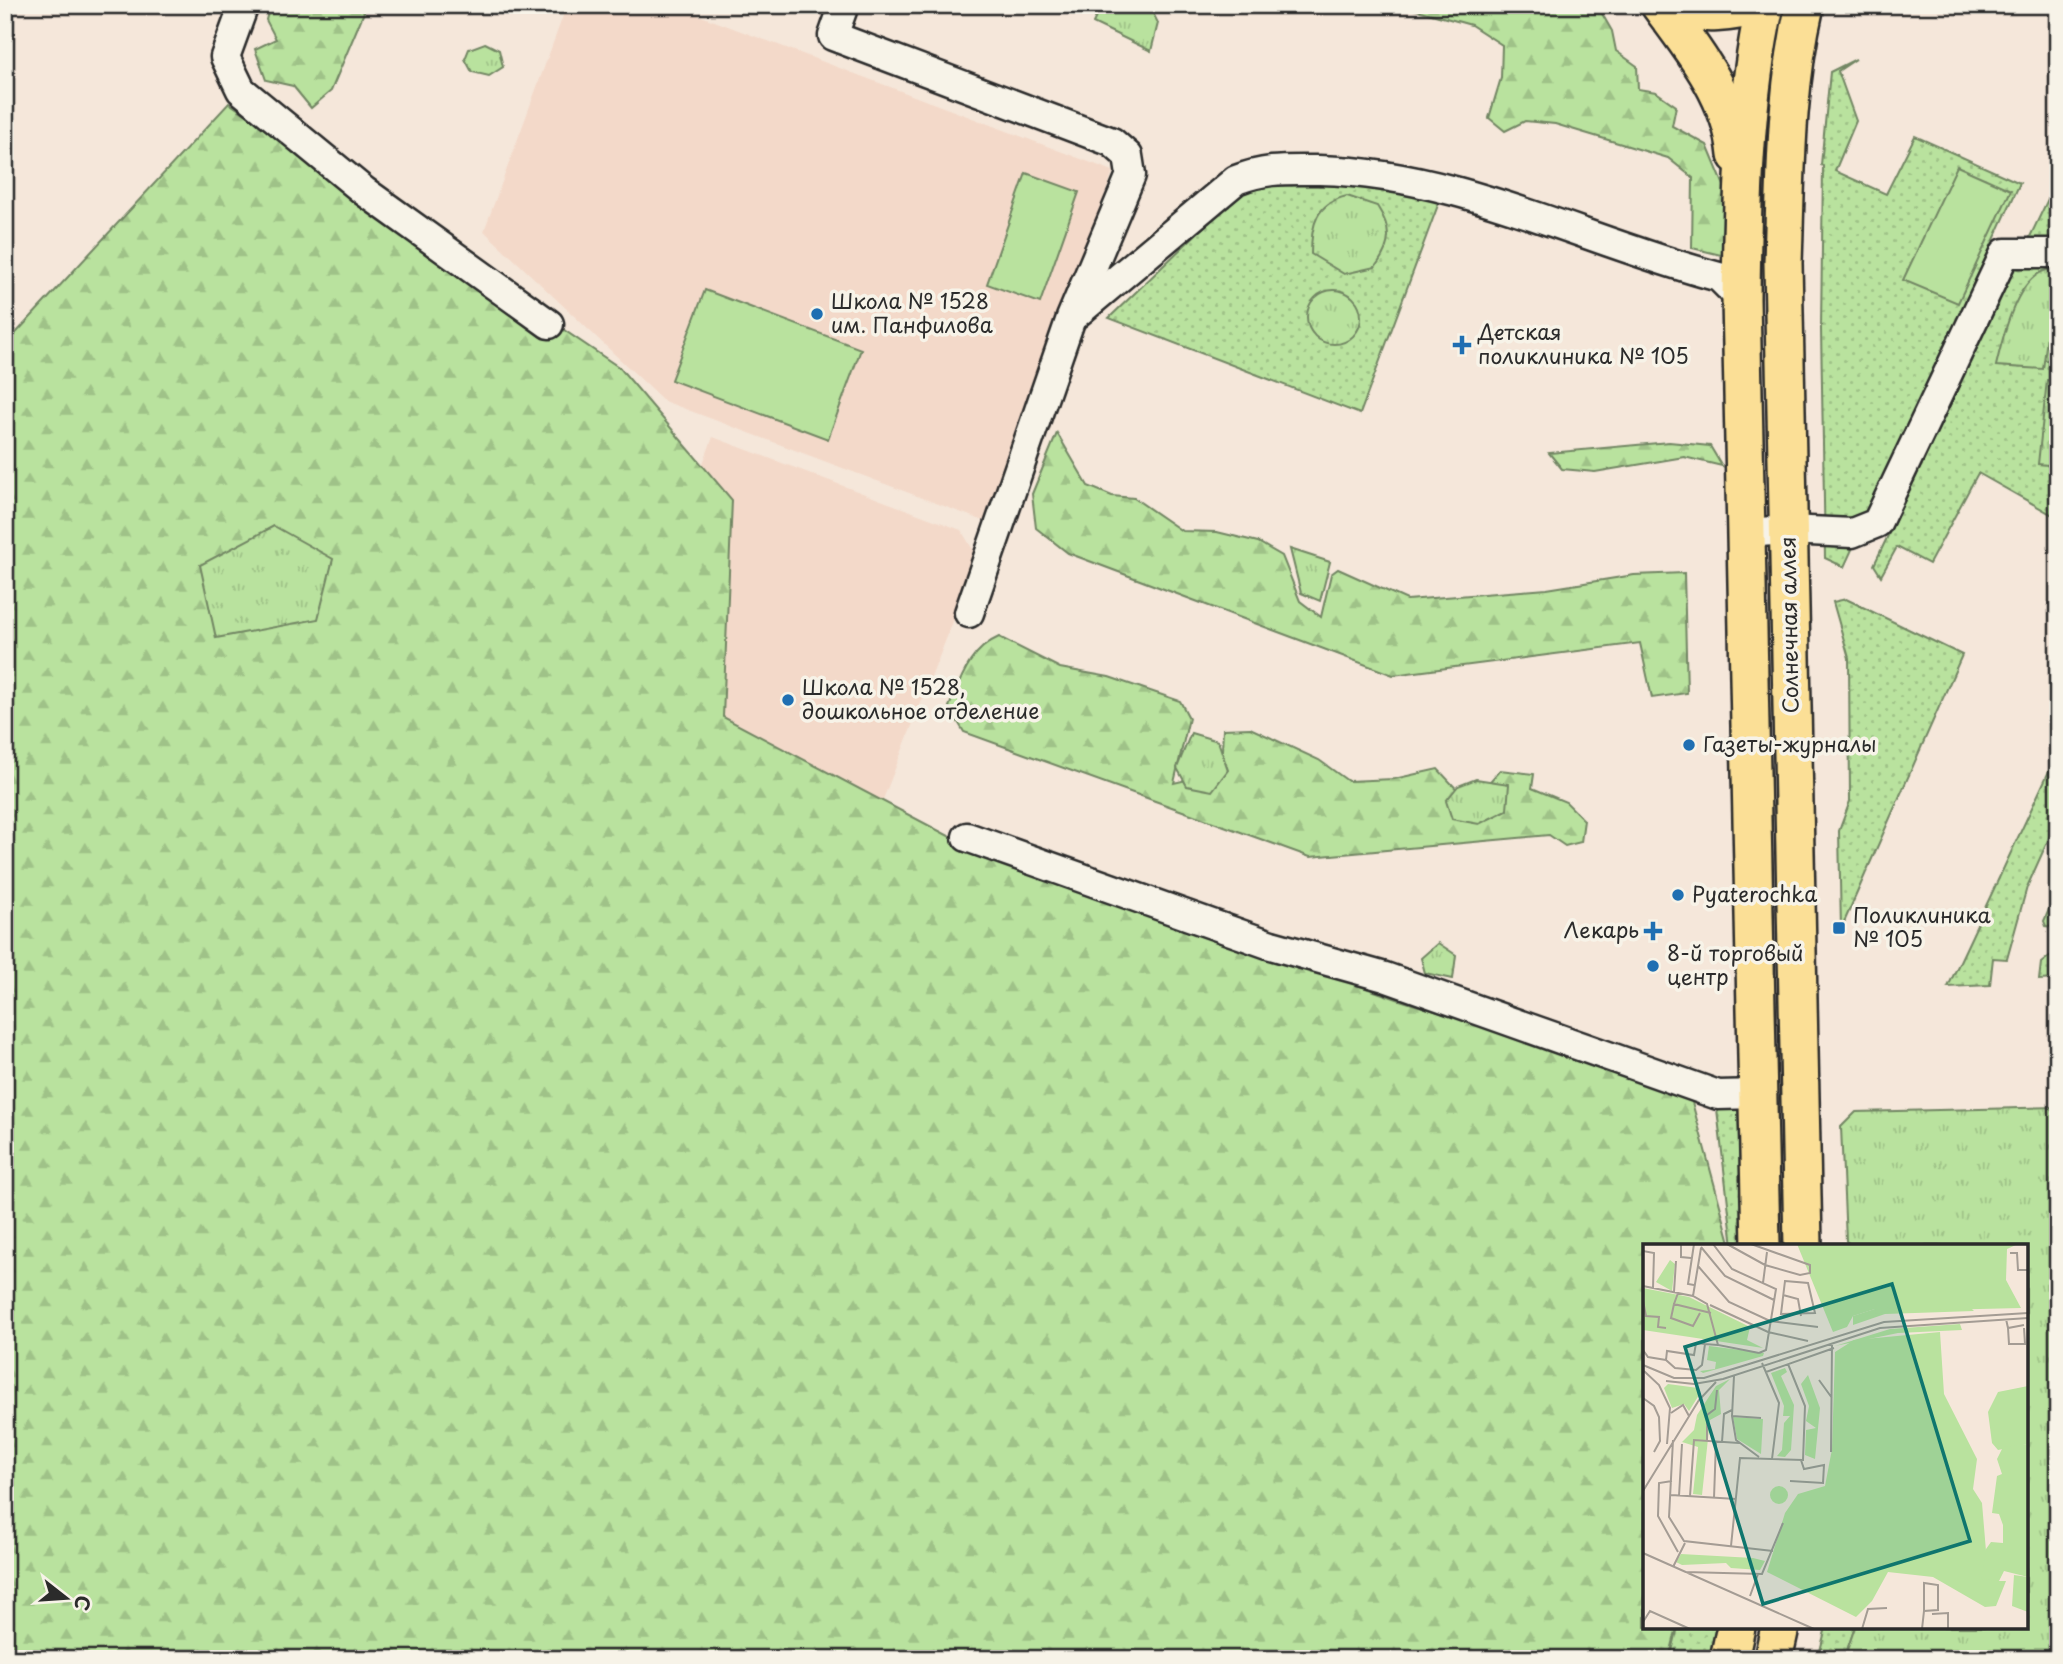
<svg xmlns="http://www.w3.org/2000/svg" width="2063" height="1664" viewBox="0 0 2063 1664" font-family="'Playpen Sans',sans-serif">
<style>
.built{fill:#f3d9c9}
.grass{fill:url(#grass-dots);stroke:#728664;stroke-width:2}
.forest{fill:url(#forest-firs);stroke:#728664;stroke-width:2}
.park{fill:url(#park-tufts);stroke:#728664;stroke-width:2}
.garden{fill:#b9e29e;stroke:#728664;stroke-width:2}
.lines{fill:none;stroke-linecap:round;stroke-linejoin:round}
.minor-casing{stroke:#2b2b2b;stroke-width:33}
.major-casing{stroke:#2b2b2b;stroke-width:42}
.minor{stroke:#f7f3e8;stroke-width:28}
.major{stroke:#fbdf96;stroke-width:37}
.poi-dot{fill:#1f6fb2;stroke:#f7f3e8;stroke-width:2.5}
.labels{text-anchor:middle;stroke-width:7;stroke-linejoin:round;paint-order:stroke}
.poi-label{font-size:21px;fill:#2b2b2b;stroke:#f7f3e8;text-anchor:start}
.street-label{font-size:21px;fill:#2b2b2b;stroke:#f7f3e8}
.inset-road{fill:none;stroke:#a49c94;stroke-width:2}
.view{fill:#0f766e;fill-opacity:0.15;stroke:#0f766e;stroke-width:3.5}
.inset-edge{fill:none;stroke:#2b2b2b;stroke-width:3.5}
</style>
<defs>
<pattern id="grass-dots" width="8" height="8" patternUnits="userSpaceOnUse" patternTransform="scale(1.75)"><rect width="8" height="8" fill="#b9e29e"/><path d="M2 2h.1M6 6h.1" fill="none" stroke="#9fc288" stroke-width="1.8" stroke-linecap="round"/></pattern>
<pattern id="forest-firs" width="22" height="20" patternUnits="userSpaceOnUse" patternTransform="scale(1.75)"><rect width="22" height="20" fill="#b9e29e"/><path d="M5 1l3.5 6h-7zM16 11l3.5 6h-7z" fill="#9fc288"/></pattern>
<pattern id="park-tufts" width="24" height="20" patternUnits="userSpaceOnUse" patternTransform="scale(1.75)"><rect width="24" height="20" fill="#b9e29e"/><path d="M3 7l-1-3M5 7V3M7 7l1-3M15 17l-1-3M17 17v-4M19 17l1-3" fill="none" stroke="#9fc288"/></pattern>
</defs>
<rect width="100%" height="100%" fill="#f5e7da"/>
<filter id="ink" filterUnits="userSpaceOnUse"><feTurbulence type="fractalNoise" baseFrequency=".0143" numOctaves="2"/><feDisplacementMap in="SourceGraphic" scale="14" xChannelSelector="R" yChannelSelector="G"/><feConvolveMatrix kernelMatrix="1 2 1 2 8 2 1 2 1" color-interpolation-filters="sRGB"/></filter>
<g filter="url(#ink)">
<g class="built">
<path d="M 567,5 L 672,5 L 1113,171 L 989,523 L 664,401 L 484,231 Z"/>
<path d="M 713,437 L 961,530 L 978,558 L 869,835 L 654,785 L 656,587 Z"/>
</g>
<g class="grass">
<path d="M 1856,59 L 1838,71 L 1856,121 L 1835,171 L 1886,194 L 1915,136 L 2020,183 L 1844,567 L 1825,558 L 1821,329 L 1823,166 L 1821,165 L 1830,72 Z"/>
<path d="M 1267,176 L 1352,176 L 1441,197 L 1360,414 L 1109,318 L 1241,191 Z"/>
<path d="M 2058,178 L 2058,518 L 1978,473 L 1929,564 L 1897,547 L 1881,576 L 1874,565 Z"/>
<path d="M 1846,599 L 1962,655 L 1841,929 L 1839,831 L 1850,801 L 1849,658 L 1833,602 Z"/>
<path d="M 2058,752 L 2058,818 L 2027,887 L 2007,959 L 1993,958 L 1990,985 L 1948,987 Z"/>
<path d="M 2058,889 L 2058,928 L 2046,926 L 2044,921 Z"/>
<path d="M 2051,955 L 2058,956 L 2058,979 L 2039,980 L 2041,963 Z"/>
<path d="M 1731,1094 L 1738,1104 L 1743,1246 L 1733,1246 L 1717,1109 Z"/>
<path d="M 1678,1627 L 1717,1627 L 1710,1659 L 1670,1659 Z"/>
<path d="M 1826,1627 L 1855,1627 L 1844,1659 L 1818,1659 Z"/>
</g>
<g class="forest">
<path d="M 270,5 L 367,5 L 331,91 L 311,108 L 293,86 L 266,80 L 255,49 L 276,39 L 266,20 Z"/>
<path d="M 1399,5 L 1597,5 L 1612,31 L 1616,51 L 1637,66 L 1638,89 L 1656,92 L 1676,106 L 1672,126 L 1707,145 L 1725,188 L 1725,256 L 1692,248 L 1693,178 L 1668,158 L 1555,124 L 1525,121 L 1505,131 L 1489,118 L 1501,78 L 1502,45 L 1471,25 Z"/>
<path d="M 229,103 L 620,368 L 732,500 L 723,717 L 981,853 L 1400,1000 L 1689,1091 L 1731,1246 L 1645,1246 L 1645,1627 L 1677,1627 L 1669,1659 L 5,1659 L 5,345 Z"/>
<path d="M 2058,305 L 2058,366 L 2042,358 L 2051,317 Z"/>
<path d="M 1057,433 L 1088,486 L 1112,496 L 1134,498 L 1182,531 L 1217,532 L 1258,542 L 1282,556 L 1300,601 L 1321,617 L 1331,574 L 1338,569 L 1407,600 L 1547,589 L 1634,575 L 1684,573 L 1687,693 L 1652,698 L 1640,643 L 1393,675 L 1068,553 L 1036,528 L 1032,494 Z"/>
<path d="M 1669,442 L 1710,446 L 1722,466 L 1684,457 L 1595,472 L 1562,469 L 1549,453 Z"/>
<path d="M 999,637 L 1060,668 L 1109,677 L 1180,701 L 1189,718 L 1174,783 L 1221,772 L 1223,729 L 1250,728 L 1319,760 L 1348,781 L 1394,779 L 1438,769 L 1463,796 L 1484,788 L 1500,770 L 1534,774 L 1532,788 L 1566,802 L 1584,820 L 1581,842 L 1565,846 L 1549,835 L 1310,857 L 964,732 L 949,707 C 961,679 969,650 999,637 Z"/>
</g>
<g class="park">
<path d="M 1102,5 L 1149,5 L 1158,23 L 1151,51 L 1093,23 Z"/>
<path d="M 485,43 L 499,50 L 503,67 L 489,76 L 472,72 L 465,59 L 469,49 Z"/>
<path d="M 1347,196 L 1377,206 C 1392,229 1392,245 1375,267 L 1344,274 L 1311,254 C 1311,225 1316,203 1347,196 Z"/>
<path d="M 2056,269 L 2043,369 L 1996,366 C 2003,336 2018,267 2056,269 Z"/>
<circle cx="1334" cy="317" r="27"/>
<path d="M 2047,380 L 2058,381 L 2058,466 L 2038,464 Z"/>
<path d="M 274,526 L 333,559 L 318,619 L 216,638 L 200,565 Z"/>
<path d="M 1290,549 L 1330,562 L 1320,601 L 1301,593 Z"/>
<path d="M 1191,733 L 1218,741 L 1228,770 L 1212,791 L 1187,786 L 1177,768 Z"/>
<path d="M 1476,779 L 1509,784 L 1507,810 L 1479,824 L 1452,819 L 1446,801 L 1458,786 Z"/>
<path d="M 1438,943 L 1456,955 L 1453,979 L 1425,973 L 1421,958 Z"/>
<path d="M 2058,1107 L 2058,1659 L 1844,1659 L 1855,1627 L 2026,1627 L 2026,1246 L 1852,1246 L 1846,1241 L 1841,1127 L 1856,1112 Z"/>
</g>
<g class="garden">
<path d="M 1957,166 L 2011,190 L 1958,303 L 1903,280 Z"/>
<path d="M 1026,173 L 1079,192 L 1040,303 L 987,284 Z"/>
<path d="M 705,290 L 861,349 L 828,439 L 671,380 Z"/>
</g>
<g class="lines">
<g class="minor-casing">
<g id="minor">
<path d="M 244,5 L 225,57 L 241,90 L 364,191 L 549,324"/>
<path d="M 844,5 L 833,36 L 1112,142 L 1128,156 L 1131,175 L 1071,318 L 969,613"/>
<path d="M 1076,314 L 1236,180 C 1267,168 1287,170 1319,170 C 1459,173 1586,242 1719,277 L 1741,299"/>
<path d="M 1746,533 L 1788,530 L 1852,533 L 1877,523 L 2005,253 L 2058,253"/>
<path d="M 967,837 L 1271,945 L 1385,977 L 1718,1095 L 1759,1094"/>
</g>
</g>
<g class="major-casing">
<g id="major">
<path d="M 1660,5 C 1693,49 1732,98 1737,155"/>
<path d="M 1675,5 C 1698,18 1736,12 1761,5"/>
<path d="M 1761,1246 L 1741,299 C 1742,201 1744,101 1765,5"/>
<path d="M 1803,1246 L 1783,263 C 1786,176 1785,91 1805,5"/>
<path d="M 1729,1659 L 1736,1627"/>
<path d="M 1773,1659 L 1780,1627"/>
</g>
</g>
<use href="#minor" class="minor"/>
<use href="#major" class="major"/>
</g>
</g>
<g class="poi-dot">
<circle cx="817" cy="314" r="7"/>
<path d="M1458.5 334.5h7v7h7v7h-7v7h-7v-7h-7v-7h7z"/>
<circle cx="788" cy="700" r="7"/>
<circle cx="1689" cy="745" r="7"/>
<circle cx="1678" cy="895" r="7"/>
<rect x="1832" y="921" width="14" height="14" rx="3.5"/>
<path d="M1649.5 920.5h7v7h7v7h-7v7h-7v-7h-7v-7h7z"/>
<circle cx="1653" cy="966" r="7"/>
</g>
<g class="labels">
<g class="poi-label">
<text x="831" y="309">Школа № 1528<tspan x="831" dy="24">им. Панфилова</tspan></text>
<text x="1478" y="340">Детская<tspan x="1478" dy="24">поликлиника № 105</tspan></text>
<text x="802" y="695">Школа № 1528,<tspan x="802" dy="24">дошкольное отделение</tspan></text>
<text x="1703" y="752">Газеты-журналы</text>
<text x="1692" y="902">Pyaterochka</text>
<text x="1853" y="923">Поликлиника<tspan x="1853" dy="24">№ 105</tspan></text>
<text x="1639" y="938" text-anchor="end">Лекарь</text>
<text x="1667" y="961">8-й торговый<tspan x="1667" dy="24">центр</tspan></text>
</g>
<g class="street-label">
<text transform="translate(1790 625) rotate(-91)" y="7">Солнечная аллея</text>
</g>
</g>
<g transform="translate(1643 1244)">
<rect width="385" height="385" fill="#f5e7da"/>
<path d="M 0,44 L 46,53 L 107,83 L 104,96 L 120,104 L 0,86 ZM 241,62 L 328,64 L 331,67 L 242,70 L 210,81 L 210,72 ZM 317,80 L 319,86 L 255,89 L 192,102 L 247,85 ZM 66,102 L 121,109 L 120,112 L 60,129 L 57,127 L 72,125 L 73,118 L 64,116 ZM 25,140 L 55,144 L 56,151 L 46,167 L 41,160 L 29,164 L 21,144 ZM 90,173 L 120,175 L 118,210 L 94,195 Z" fill="#b9e29e"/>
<path d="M 27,16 L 32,20 L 29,47 L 13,38 ZM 297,88 L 301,150 L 334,215 L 330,245 L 339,259 L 344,319 L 356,337 L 363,337 L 353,362 L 342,363 L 290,333 L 245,328 L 229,357 L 213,373 L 124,328 L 142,269 L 155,250 L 182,242 L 189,205 L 192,108 L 211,96 ZM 142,124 L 144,128 L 138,132 L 151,161 L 148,206 L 142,213 L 134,212 L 139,206 L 141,179 L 147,172 L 140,172 L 141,162 L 128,129 ZM 165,131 L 177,164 L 172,215 L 162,211 L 163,186 L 173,184 L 163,177 L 166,162 L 158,140 ZM 87,135 L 76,146 L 78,170 L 67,176 L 59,251 L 50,250 L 55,203 L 39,198 L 51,186 L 54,171 L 73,142 ZM 385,142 L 385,200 L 355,206 L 349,199 L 345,168 L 355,148 ZM 38,310 L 110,314 L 122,317 L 117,326 L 88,324 L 83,319 L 39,321 L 33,318 ZM 371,331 L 385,333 L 385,368 L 369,362 Z" fill="#b9e29e"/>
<path d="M 385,200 L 385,333 L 361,327 L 356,337 L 338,335 L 343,305 L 348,298 L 360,299 L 360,281 L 356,270 L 349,269 L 354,232 L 359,230 L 354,215 L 360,203 Z" fill="#b9e29e"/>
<path d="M 154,0 L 375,0 L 364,5 L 363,36 L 378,64 L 253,67 L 243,63 L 243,68 L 233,70 L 232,65 L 210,72 L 204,83 L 190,88 Z" fill="#b9e29e"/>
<path d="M127 251a9 9 0 1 1 18 0a9 9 0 1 1-18 0Z" fill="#b9e29e"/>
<path class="inset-road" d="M 38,0 L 38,13 L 48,14M 70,0 L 89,25 L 133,45 L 123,106 L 116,109M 84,0 L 122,21 L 157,31 L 167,29 L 167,21 L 108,0M 58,3 L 82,32 L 131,56M 0,7 L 11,9 L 10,44M 367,9 L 374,9 L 375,26 L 385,26M 55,22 L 86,58 L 127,77 L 175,83M 142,37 L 165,39 L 172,69 L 138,70 ZM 120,39 L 124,8M 51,41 L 45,40 L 51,0M 0,42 L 50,52 L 64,60 L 75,101 L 116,109M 31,48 L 33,17M 35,49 L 31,60 L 68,69M 140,51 L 155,55 L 158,72M 50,52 L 58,4M 0,57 L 3,72 L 16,73 L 15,83 L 23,84M 31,60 L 28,74 L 50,82 L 57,69M 67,61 L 125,88 L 165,97M 363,75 L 365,84 L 381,81M 365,84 L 366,100 L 382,100 L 381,84M 62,100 L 53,99 L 51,111 L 24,107 L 23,116 L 32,124 L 53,126 L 59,121 L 62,100 L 75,101M 0,106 L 5,113 L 23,116M 119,119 L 136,159 L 129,215M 0,121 L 31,134 L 61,134 L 241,78 L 385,69M 1,127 L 16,141 L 27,164 L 24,200M 123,128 L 191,104M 91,132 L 89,172 L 93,196 L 116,213M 176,136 L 189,154M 23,137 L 51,140 L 80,135 L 237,84 L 385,74M 0,154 L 11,162 L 16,173 L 17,197 L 11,208M 28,169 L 40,161 L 46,172M 89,172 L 118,174M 0,173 L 0,200M 30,196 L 26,273 L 41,297 L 130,307M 64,197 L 64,171 L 72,165 L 74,146M 79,198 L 81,170 L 89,166M 188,208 L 189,99M 29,237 L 16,239 L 15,272 L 35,308M 147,237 L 180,239 L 181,221 L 161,225 L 158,216M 0,247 L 56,156 L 73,138M 28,251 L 93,255M 36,252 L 39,200M 47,252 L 51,196 L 96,199M 71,254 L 73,198M 88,302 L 97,214 L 160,216 L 162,162 L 145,120M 0,309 L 171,385M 30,323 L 42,299M 42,328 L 119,330 L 140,279M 107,352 L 115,330M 289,370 L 305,369 L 305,385M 0,378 L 7,367 L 47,385M 219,385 L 225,365 L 244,364M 279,385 L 281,367 L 295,366 L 295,341 L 281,339 L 281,367"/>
<path class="view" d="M 249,40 L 327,297 L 120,360 L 42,103 Z"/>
<rect width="385" height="385" class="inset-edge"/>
</g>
<rect width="2063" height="1664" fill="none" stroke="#f7f3e8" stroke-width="28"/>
<rect x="14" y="14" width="2035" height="1636" fill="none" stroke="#2b2b2b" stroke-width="2.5" filter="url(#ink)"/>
<g transform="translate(66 1598) rotate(107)" stroke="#f7f3e8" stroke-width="5" paint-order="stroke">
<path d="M0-5L12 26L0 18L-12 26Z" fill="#2b2b2b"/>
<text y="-10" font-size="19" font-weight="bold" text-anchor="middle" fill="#2b2b2b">С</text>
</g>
</svg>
